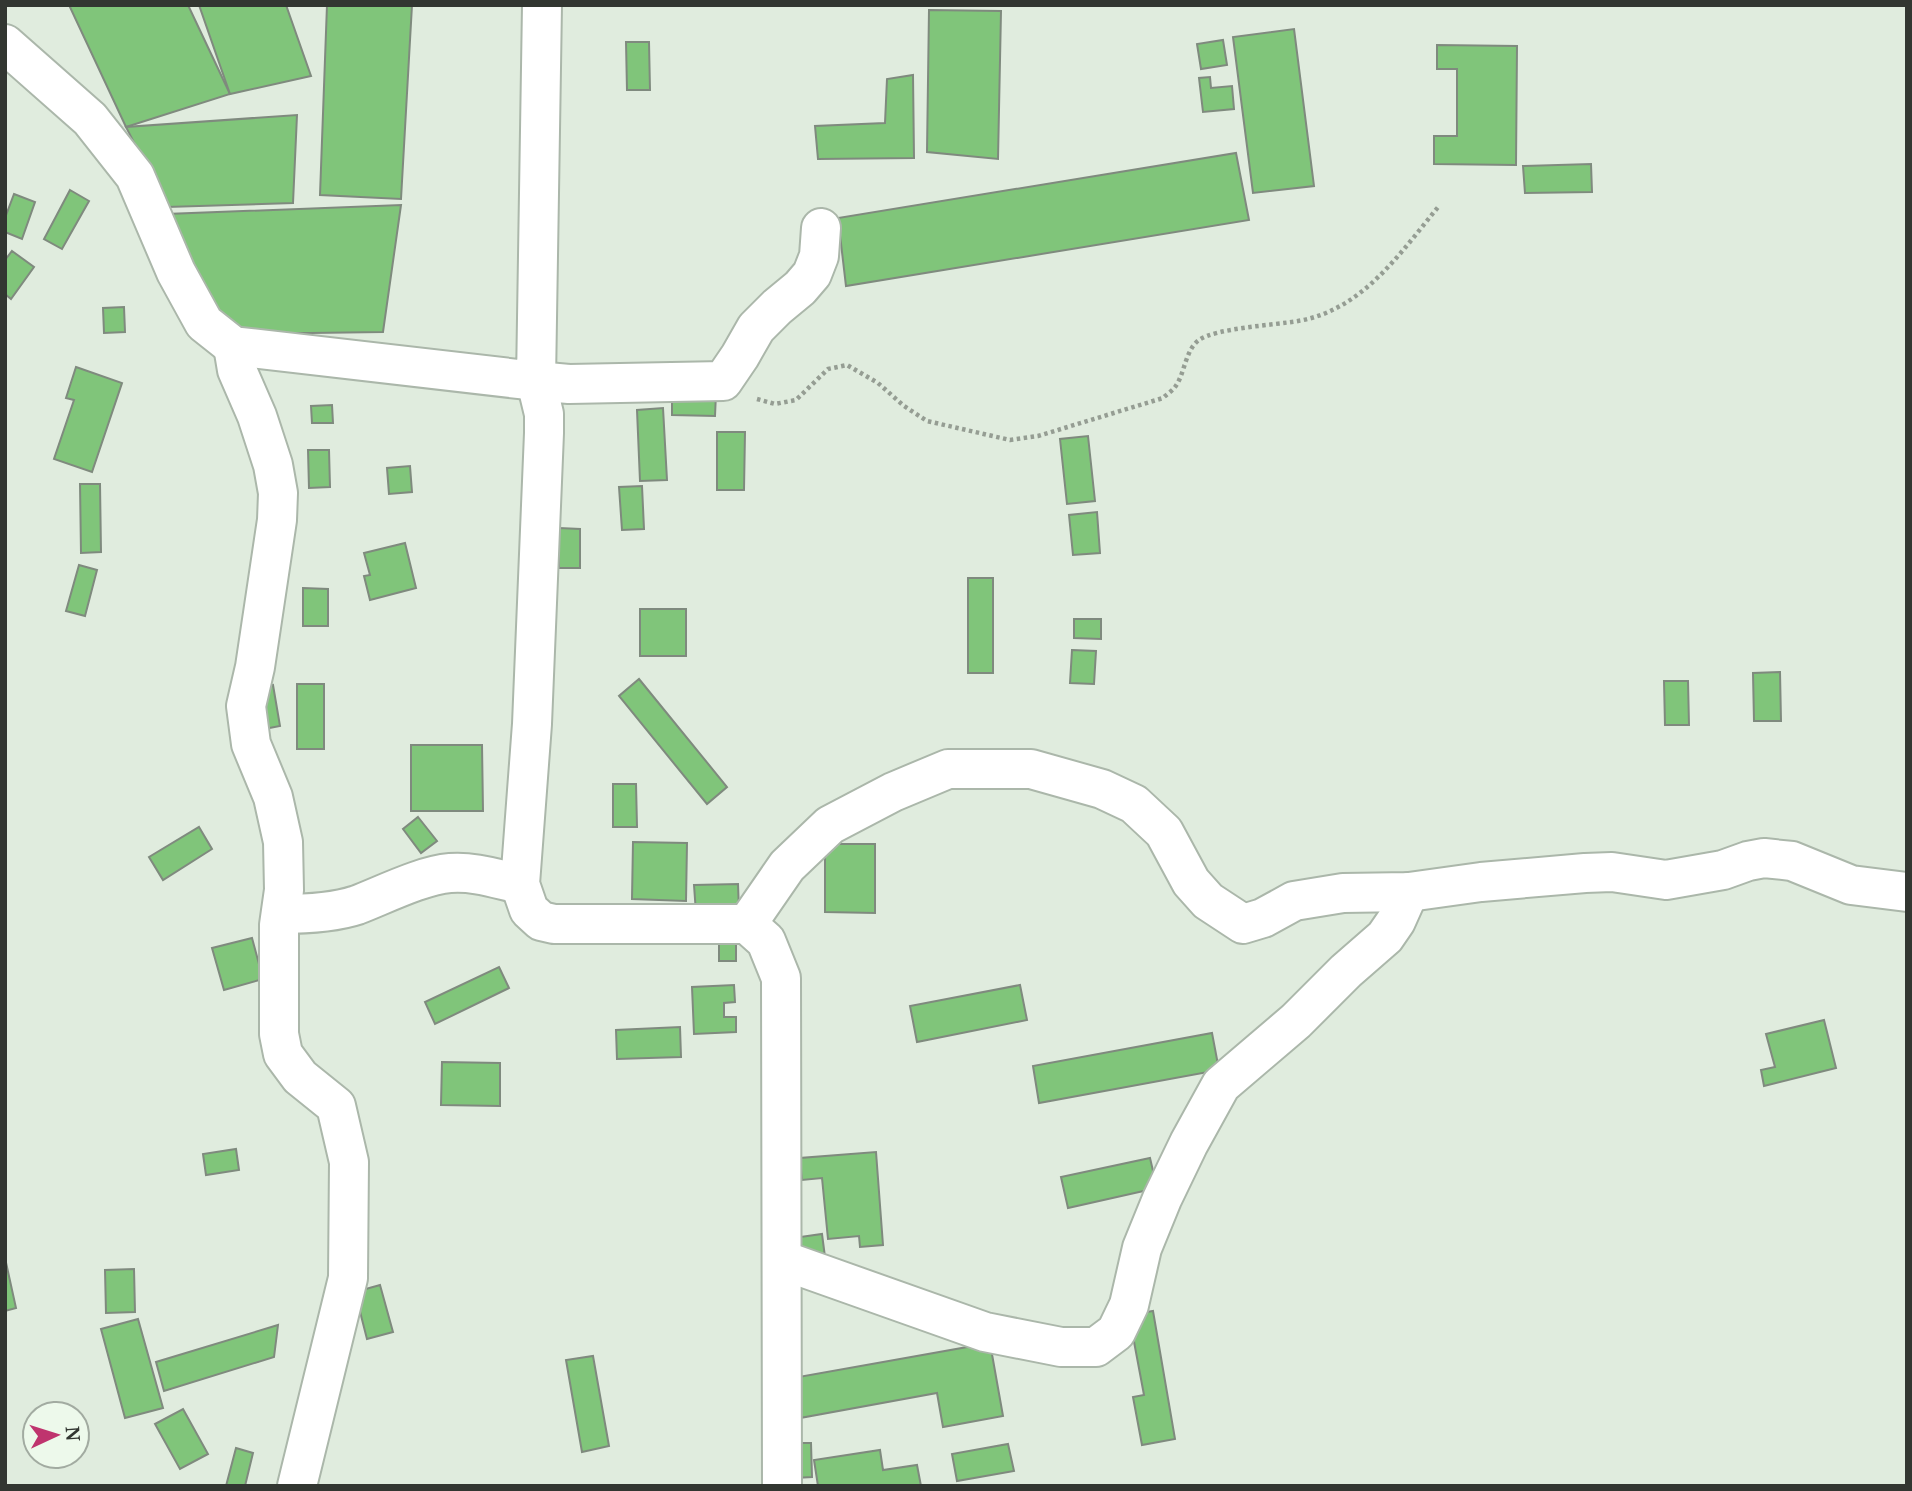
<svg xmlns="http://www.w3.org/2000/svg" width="1912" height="1491" viewBox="0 0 1912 1491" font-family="'Noto Serif',serif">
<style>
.building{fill:#80c57a;stroke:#7f8a7e;stroke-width:2}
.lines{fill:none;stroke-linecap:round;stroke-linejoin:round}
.minor-casing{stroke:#abb7aa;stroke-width:42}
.path{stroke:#959d93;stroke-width:4.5;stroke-dasharray:3.5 3.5;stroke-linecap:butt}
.minor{stroke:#fff;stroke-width:38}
</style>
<rect width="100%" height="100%" fill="#e0ecde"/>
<g class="building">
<path d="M 69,5 L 188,5 L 230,94 L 126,127 Z"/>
<path d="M 199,5 L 286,5 L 311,76 L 230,94 Z"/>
<path d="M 327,5 L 412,5 L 401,199 L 320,195 Z"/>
<path d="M 929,10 L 1001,11 L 998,159 L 927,152 Z"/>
<path d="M 1294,29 L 1314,186 L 1253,193 L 1233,37 Z"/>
<path d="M 1223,40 L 1227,65 L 1201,69 L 1197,44 Z"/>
<path d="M 626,42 L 649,42 L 650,90 L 627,90 Z"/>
<path d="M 1437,45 L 1517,46 L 1516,165 L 1434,164 L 1434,136 L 1457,136 L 1457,69 L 1437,69 Z"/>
<path d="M 913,75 L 914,158 L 818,159 L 815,126 L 885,123 L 887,79 Z"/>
<path d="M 1210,77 L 1211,88 L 1232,86 L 1234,109 L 1203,112 L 1199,78 Z"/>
<path d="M 297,115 L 293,203 L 167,207 L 126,127 Z"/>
<path d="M 1236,153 L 1249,220 L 846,286 L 838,218 Z"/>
<path d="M 1591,164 L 1592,192 L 1525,193 L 1523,166 Z"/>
<path d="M 70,190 L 89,201 L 62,249 L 44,239 Z"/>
<path d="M 14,194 L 35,202 L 22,239 L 5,232 L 5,218 Z"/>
<path d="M 401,205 L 383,332 L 228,334 L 167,214 Z"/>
<path d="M 12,251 L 34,267 L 11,299 L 5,294 L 5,260 Z"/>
<path d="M 124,307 L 125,332 L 104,333 L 103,308 Z"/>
<path d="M 76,367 L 122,383 L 92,472 L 54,459 L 74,400 L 66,398 Z"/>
<path d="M 672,392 L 716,393 L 715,416 L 672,415 Z"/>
<path d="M 332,405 L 333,423 L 312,423 L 311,406 Z"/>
<path d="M 663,408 L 667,480 L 640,481 L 637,410 Z"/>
<path d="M 717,432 L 745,432 L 744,490 L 717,490 Z"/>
<path d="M 1088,436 L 1095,501 L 1067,504 L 1060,439 Z"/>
<path d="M 308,450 L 329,450 L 330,487 L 309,488 Z"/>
<path d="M 410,466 L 412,492 L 389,494 L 387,468 Z"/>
<path d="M 80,484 L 100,484 L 101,552 L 81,553 Z"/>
<path d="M 642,486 L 644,529 L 622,530 L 619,487 Z"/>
<path d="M 1097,512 L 1100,553 L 1073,555 L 1069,515 Z"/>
<path d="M 559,528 L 580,529 L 580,568 L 559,568 Z"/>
<path d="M 405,543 L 416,588 L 370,600 L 364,576 L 370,575 L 364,553 Z"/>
<path d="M 79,565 L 97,570 L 85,616 L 66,611 Z"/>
<rect x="968" y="578" width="25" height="95"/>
<path d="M 303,588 L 328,589 L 328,626 L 303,626 Z"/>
<rect x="640" y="609" width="46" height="47"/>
<path d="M 1074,619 L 1101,619 L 1101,639 L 1074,638 Z"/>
<path d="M 1072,650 L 1096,651 L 1094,684 L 1070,683 Z"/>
<path d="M 1780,672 L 1781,721 L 1754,721 L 1753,673 Z"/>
<path d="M 639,679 L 727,787 L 707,804 L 619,696 Z"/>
<path d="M 1664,681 L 1688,681 L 1689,725 L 1665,725 Z"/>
<rect x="297" y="684" width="27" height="65"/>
<path d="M 273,685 L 280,726 L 259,730 L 252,688 Z"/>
<path d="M 411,745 L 482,745 L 483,811 L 411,811 Z"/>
<path d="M 613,784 L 636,784 L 637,827 L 613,827 Z"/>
<path d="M 418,817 L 437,841 L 421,853 L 403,829 Z"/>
<path d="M 199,827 L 212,849 L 163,880 L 149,857 Z"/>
<path d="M 633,842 L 687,843 L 686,901 L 632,899 Z"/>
<path d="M 825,844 L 875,844 L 875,913 L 825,912 Z"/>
<path d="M 738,884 L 739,911 L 696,913 L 694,885 Z"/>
<path d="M 252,938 L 263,979 L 224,990 L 212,948 Z"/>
<rect x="719" y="944" width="17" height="17"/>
<path d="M 499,967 L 509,988 L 435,1024 L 425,1002 Z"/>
<path d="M 734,985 L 735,1002 L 724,1003 L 724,1017 L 736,1017 L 736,1032 L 694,1034 L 692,987 Z"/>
<path d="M 1020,985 L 1027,1020 L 917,1042 L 910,1006 Z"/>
<path d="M 1824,1020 L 1836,1068 L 1764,1086 L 1761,1070 L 1775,1067 L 1766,1034 Z"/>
<path d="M 680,1027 L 681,1057 L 617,1059 L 616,1030 Z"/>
<path d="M 1212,1033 L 1219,1070 L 1039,1103 L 1033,1066 Z"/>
<path d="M 442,1062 L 500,1063 L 500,1106 L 441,1105 Z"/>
<path d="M 236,1149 L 239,1170 L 206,1175 L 203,1154 Z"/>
<path d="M 876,1152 L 883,1245 L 860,1247 L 859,1236 L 828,1239 L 822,1178 L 802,1180 L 800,1158 Z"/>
<path d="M 1150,1158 L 1157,1188 L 1068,1208 L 1061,1177 Z"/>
<path d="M 822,1234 L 825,1257 L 796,1261 L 793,1238 Z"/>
<path d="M 5,1258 L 16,1308 L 5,1311 Z"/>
<path d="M 134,1269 L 135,1312 L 106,1313 L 105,1270 Z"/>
<path d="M 380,1285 L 393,1332 L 367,1339 L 355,1292 Z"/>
<path d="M 1153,1311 L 1175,1439 L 1142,1445 L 1133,1397 L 1144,1395 L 1129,1315 Z"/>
<path d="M 138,1319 L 163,1408 L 125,1418 L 101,1329 Z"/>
<path d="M 278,1325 L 274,1357 L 164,1391 L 156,1362 Z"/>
<path d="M 990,1343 L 1003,1416 L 943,1427 L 937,1393 L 800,1418 L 793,1378 Z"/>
<path d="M 593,1356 L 609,1446 L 582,1452 L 566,1360 Z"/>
<path d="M 183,1409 L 208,1454 L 180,1469 L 155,1424 Z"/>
<path d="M 794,1443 L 811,1443 L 812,1477 L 795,1478 Z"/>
<path d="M 1008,1444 L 1014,1471 L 957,1481 L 952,1454 Z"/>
<path d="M 236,1448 L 253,1453 L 245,1486 L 226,1486 Z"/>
<path d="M 880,1450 L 883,1470 L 917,1465 L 921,1486 L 818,1486 L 814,1460 Z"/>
</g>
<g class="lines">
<g class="minor-casing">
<g id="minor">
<path d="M 5,44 L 90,119 L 135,176 L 176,272 L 204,323 L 233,346 L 536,381 L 542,5"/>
<path d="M 233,346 L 237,370 L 257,416 L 273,465 L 278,493 L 277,520 L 255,667 L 246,706 L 251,744 L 273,797 L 283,842 L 284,890 L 279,925 L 279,1034 L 283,1054 L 300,1077 L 336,1106 L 349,1162 L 348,1278 L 297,1486"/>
<path d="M 281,914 C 306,914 333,913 357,905 C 383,895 423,875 450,873 C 474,871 497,879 520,884"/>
<path d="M 747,924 L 787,866 L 830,825 L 893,792 L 948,769 L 1031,769 L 1102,789 L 1134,804 L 1164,832 L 1191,882 L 1208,901 L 1243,924 L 1263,918 L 1294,901 L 1343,893 L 1409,892 L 1481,882 L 1585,873 L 1612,872 L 1666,880 L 1723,870 L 1748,861 L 1764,858 L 1792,861 L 1851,885 L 1907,892"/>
<path d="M 782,1260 L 985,1332 L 1061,1347 L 1096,1347 L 1116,1332 L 1129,1305 L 1142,1248 L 1162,1199 L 1189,1143 L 1221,1085 L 1296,1021 L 1346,971 L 1385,937 L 1396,921 L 1409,892"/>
<path d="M 782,1486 L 781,978 L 766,941 L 747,924 L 554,924 L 541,921 L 529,910 L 520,884 L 532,724 L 544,433 L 544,414 L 536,381 L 569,384 L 723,381 L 740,356 L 756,328 L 777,307 L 800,288 L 812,274 L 819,256 L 821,228"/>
</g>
</g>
<path class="path" d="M 757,399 L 775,404 L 796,400 L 828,369 L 847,365 L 878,383 L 904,406 L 927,421 L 1010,440 L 1038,436 L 1163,398 C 1167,394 1172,391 1175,387 C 1185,374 1185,350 1199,340 C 1216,328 1275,325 1298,321 C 1363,310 1400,253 1439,206"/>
<use href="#minor" class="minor"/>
</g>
<rect width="1912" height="1491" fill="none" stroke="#323631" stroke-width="14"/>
<g transform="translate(56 1435) rotate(86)"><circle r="33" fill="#edf9eb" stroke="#a2aba1" stroke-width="2"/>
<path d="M0-5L12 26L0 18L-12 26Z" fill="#bf346e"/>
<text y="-10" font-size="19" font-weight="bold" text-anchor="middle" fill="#323631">N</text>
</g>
</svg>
